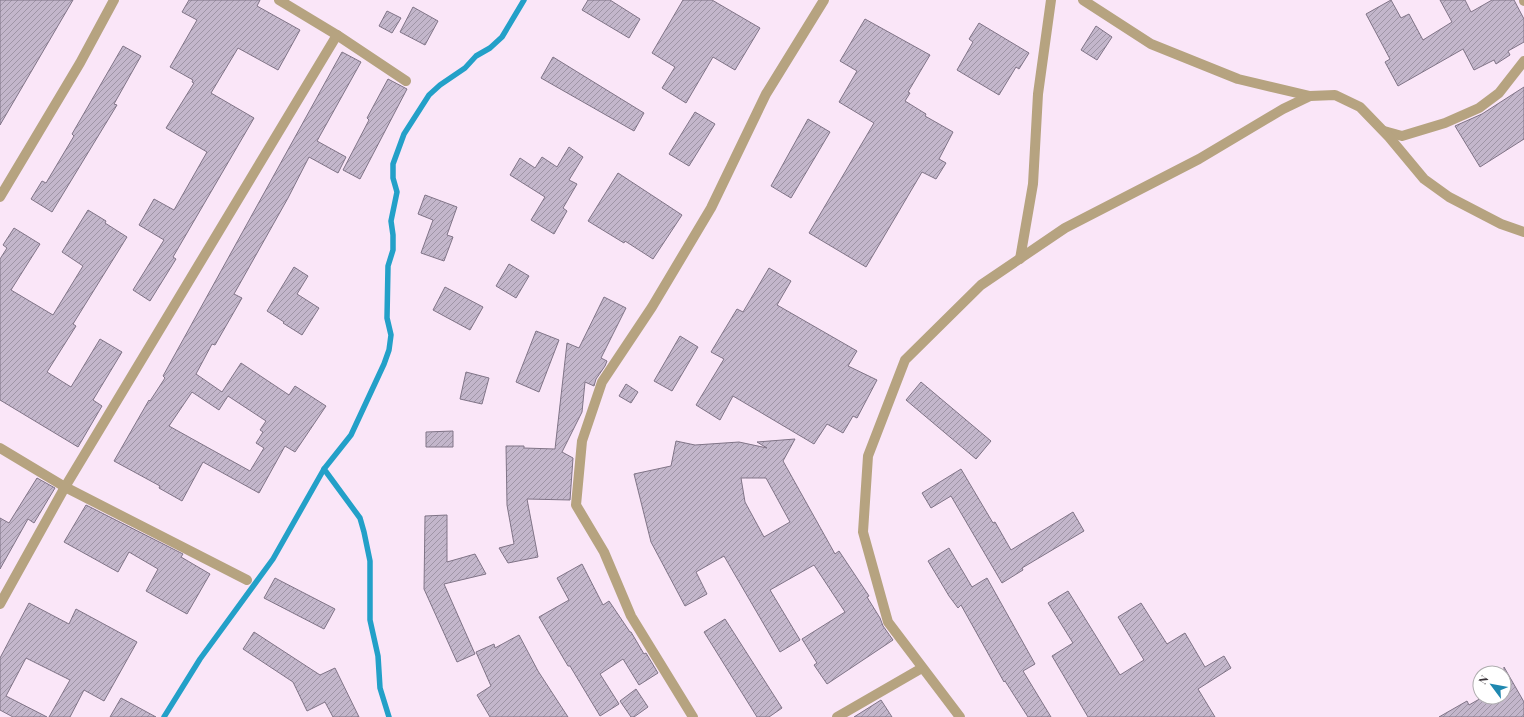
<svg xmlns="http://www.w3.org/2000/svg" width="1524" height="717" viewBox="0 0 1524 717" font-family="'Playfair Display',serif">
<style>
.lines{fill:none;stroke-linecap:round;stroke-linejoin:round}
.stream{stroke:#23a0c8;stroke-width:5.5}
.building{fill:url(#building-hatch);stroke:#807487;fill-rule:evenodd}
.street{stroke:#b6a380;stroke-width:10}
</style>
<defs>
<pattern id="building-hatch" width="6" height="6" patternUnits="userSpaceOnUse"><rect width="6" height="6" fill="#c3b6cb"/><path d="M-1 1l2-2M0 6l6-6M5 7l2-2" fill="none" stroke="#9f95a6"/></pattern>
</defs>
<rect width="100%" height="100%" fill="#fae6f8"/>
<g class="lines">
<g class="stream">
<path d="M 164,717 L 200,659 L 273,559 L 324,469"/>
<path d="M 389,717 L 380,688 L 378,656 L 370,620 L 370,561 L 364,532 L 360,518 L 324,469 L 351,435 L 384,364 L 389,350 L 391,335 L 387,318 L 388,266 L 393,250 L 393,235 L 391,221 L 397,192 L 393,178 L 393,164 L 404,134 L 429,95 L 440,85 L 465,68 L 476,56 L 490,48 L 502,37 L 524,0"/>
</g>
</g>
<g class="building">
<path d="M 0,0 L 73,0 L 0,125 Z"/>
<path d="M 189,0 L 260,0 L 257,6 L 300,30 L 278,70 L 238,48 L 211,93 L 254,118 L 173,257 L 176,259 L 150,301 L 133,290 L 164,240 L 139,225 L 154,199 L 174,210 L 207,152 L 166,128 L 194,83 L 192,82 L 193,80 L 170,67 L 197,20 L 182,12 Z"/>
<path d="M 588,0 L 610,0 L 640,19 L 629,38 L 582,10 Z"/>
<path d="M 683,0 L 712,0 L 760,28 L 735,70 L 713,57 L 686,103 L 662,88 L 675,67 L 652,53 Z"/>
<path d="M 1391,0 L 1401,18 L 1409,14 L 1423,40 L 1452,22 L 1440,0 L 1465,0 L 1471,12 L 1492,0 L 1514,0 L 1524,19 L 1524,42 L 1508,51 L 1510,55 L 1496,64 L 1494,60 L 1474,70 L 1463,49 L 1398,86 L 1385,62 L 1390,59 L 1366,14 Z"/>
<path d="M 413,7 L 438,21 L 425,45 L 400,32 Z"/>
<path d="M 387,11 L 401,18 L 392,33 L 379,26 Z"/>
<path d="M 865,19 L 930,55 L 908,92 L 910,93 L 905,101 L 926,114 L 925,116 L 953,132 L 939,159 L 946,163 L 936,179 L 922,172 L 866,267 L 809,233 L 874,123 L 839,102 L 857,71 L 840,61 Z"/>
<path d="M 979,23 L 1029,53 L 1019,69 L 1016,67 L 999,95 L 957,70 L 973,42 L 969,39 Z"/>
<path d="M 1096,26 L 1112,37 L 1097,60 L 1081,50 Z"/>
<path d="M 123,46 L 141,56 L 114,104 L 117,105 L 52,212 L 31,199 L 42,181 L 46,183 L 74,136 L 72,134 Z"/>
<path d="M 342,52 L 361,62 L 317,141 L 346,157 L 338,173 L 309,157 L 288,198 L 234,294 L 242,298 L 215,345 L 212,344 L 196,374 L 222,392 L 241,363 L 289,395 L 295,386 L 326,406 L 295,452 L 285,446 L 259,493 L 203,462 L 182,501 L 159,488 L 160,486 L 114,461 L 149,400 L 150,401 L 165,378 L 163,376 ZM 192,392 L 219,410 L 228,396 L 266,421 L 260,430 L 263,432 L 256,443 L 264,448 L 250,471 L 169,426 Z"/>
<path d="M 553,57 L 644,113 L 634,131 L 541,78 Z"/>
<path d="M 388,79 L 407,89 L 360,179 L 343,170 L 369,120 L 367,118 Z"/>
<path d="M 1524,87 L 1524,139 L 1480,167 L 1455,126 L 1482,114 Z"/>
<path d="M 695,112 L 715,124 L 689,166 L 669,154 Z"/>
<path d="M 808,119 L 830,132 L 791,198 L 771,186 Z"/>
<path d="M 569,147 L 583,157 L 569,180 L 577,184 L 563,208 L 567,211 L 554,234 L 531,220 L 545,197 L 510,175 L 520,158 L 535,168 L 542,157 L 557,167 Z"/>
<path d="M 618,173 L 682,215 L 653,259 L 625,241 L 624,243 L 588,221 Z"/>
<path d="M 425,195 L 457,207 L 447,235 L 453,237 L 444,261 L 421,253 L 433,220 L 418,214 Z"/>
<path d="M 88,210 L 106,221 L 105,223 L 127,237 L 73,324 L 76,326 L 47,372 L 71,387 L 100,339 L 122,352 L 93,400 L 102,406 L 78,447 L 0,400 L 0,259 L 7,248 L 3,245 L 14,228 L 40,244 L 11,290 L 53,315 L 83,266 L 62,252 Z"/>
<path d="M 509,264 L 529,276 L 516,298 L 496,286 Z"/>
<path d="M 294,267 L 308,276 L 297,294 L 319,308 L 302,335 L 283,323 L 284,322 L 267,311 Z"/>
<path d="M 769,268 L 791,281 L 777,305 L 857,351 L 848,366 L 877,380 L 857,418 L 853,416 L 843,433 L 827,424 L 814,444 L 733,396 L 720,420 L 696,405 L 724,359 L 711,352 L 737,309 L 743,312 Z"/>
<path d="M 445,287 L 483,307 L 470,330 L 433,310 Z"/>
<path d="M 604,297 L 626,308 L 601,358 L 607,361 L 605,366 L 596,379 L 594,386 L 585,382 L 582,412 L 562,452 L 573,458 L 570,500 L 527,499 L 538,557 L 508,563 L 499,548 L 514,544 L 507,505 L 506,446 L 524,446 L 524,448 L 555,449 L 567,343 L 579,348 Z"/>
<path d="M 536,331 L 559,340 L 539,392 L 516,382 Z"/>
<path d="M 680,336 L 698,347 L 672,391 L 654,381 Z"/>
<path d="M 466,372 L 489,378 L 482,404 L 460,399 Z"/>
<path d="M 921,382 L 991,441 L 976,459 L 906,400 Z"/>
<path d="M 626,384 L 638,392 L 631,403 L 619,396 Z"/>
<path d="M 453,431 L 453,447 L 426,447 L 426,432 Z"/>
<path d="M 795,439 L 783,461 L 835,554 L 839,551 L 869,596 L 867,597 L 880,618 L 883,626 L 893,640 L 827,684 L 814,665 L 817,663 L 802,639 L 845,612 L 814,565 L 770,590 L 800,640 L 780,652 L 724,556 L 696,572 L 707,594 L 685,606 L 651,542 L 634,474 L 671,466 L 676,441 L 695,445 L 739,442 L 767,448 L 757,442 ZM 741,478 L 766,478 L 790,522 L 764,537 L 745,502 Z"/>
<path d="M 961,469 L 993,523 L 995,522 L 1011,550 L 1073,512 L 1084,531 L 1022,568 L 1023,570 L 1002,583 L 951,496 L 931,508 L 922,493 Z"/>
<path d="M 37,478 L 55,488 L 34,523 L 28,519 L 0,569 L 0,518 L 9,523 Z"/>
<path d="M 86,505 L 183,554 L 181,557 L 210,574 L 187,614 L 146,591 L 158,569 L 129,552 L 118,572 L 64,542 Z"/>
<path d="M 447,515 L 447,562 L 475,554 L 486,574 L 444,584 L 475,654 L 457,662 L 424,589 L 425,516 Z"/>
<path d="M 949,548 L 972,587 L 987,578 L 1035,664 L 1023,671 L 1051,717 L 1028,717 L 1005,681 L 1004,682 L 961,605 L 958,608 L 949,596 L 928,561 Z"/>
<path d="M 582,564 L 603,605 L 609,601 L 630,632 L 631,632 L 644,654 L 646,653 L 658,673 L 639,685 L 623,659 L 600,674 L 619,704 L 600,716 L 570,666 L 568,666 L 539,617 L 569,600 L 557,578 Z"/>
<path d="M 275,578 L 335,609 L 324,629 L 264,598 Z"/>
<path d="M 1068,591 L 1120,675 L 1144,660 L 1118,617 L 1141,603 L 1167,644 L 1185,633 L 1205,667 L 1224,656 L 1231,668 L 1198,689 L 1215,717 L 1088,717 L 1052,656 L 1073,643 L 1048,603 Z"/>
<path d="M 29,603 L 69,624 L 76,609 L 137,642 L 104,701 L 84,690 L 70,717 L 49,717 L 70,680 L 26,658 L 6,696 L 47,717 L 13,717 L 0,710 L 0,658 Z"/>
<path d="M 725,619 L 782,708 L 769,717 L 757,717 L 704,632 Z"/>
<path d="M 254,632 L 320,675 L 335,668 L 359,717 L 333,717 L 325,702 L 307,711 L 293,682 L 243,649 Z"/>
<path d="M 519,635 L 538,671 L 568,717 L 490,717 L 477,695 L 491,686 L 476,652 L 494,644 L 495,648 Z"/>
<path d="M 1504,667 L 1524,702 L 1524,717 L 1439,717 L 1467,701 L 1469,705 L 1483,697 L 1504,697 Z"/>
<path d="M 636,689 L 648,707 L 634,717 L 631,717 L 620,701 Z"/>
<path d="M 121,698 L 156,717 L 110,717 Z"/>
<path d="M 881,700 L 892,717 L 854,717 Z"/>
</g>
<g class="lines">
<g class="street">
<path d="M 279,0 L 337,35 L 406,81"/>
<path d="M 1083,0 L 1151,44 L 1238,79 L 1310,96"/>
<path d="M 1524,0 L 1524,1"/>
<path d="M 1384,131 L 1402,136 L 1445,123 L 1479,108 L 1499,93 L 1524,61"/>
<path d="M 0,197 L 80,63 L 114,0"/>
<path d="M 1020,259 L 1033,184 L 1038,94 L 1051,0"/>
<path d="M 0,448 L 65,487 L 247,580"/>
<path d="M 0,604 L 65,487 L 337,35"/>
<path d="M 693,717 L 631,616 L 604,552 L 576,505 L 582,441 L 602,382 L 652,307 L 711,208 L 766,94 L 824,0"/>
<path d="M 837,717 L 922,668"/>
<path d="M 960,717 L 888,622 L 863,532 L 868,456 L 905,360 L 981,285 L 1065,228 L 1199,159 L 1283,109 L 1310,96 L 1335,95 L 1360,107 L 1389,137 L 1424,179 L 1449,197 L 1501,224 L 1524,232"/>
</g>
</g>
<g transform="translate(1492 685) rotate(302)"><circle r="19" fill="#ffffff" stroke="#afadaf"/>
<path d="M0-3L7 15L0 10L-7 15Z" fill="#1f88b0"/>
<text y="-6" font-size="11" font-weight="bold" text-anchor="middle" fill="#383137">N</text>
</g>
</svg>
